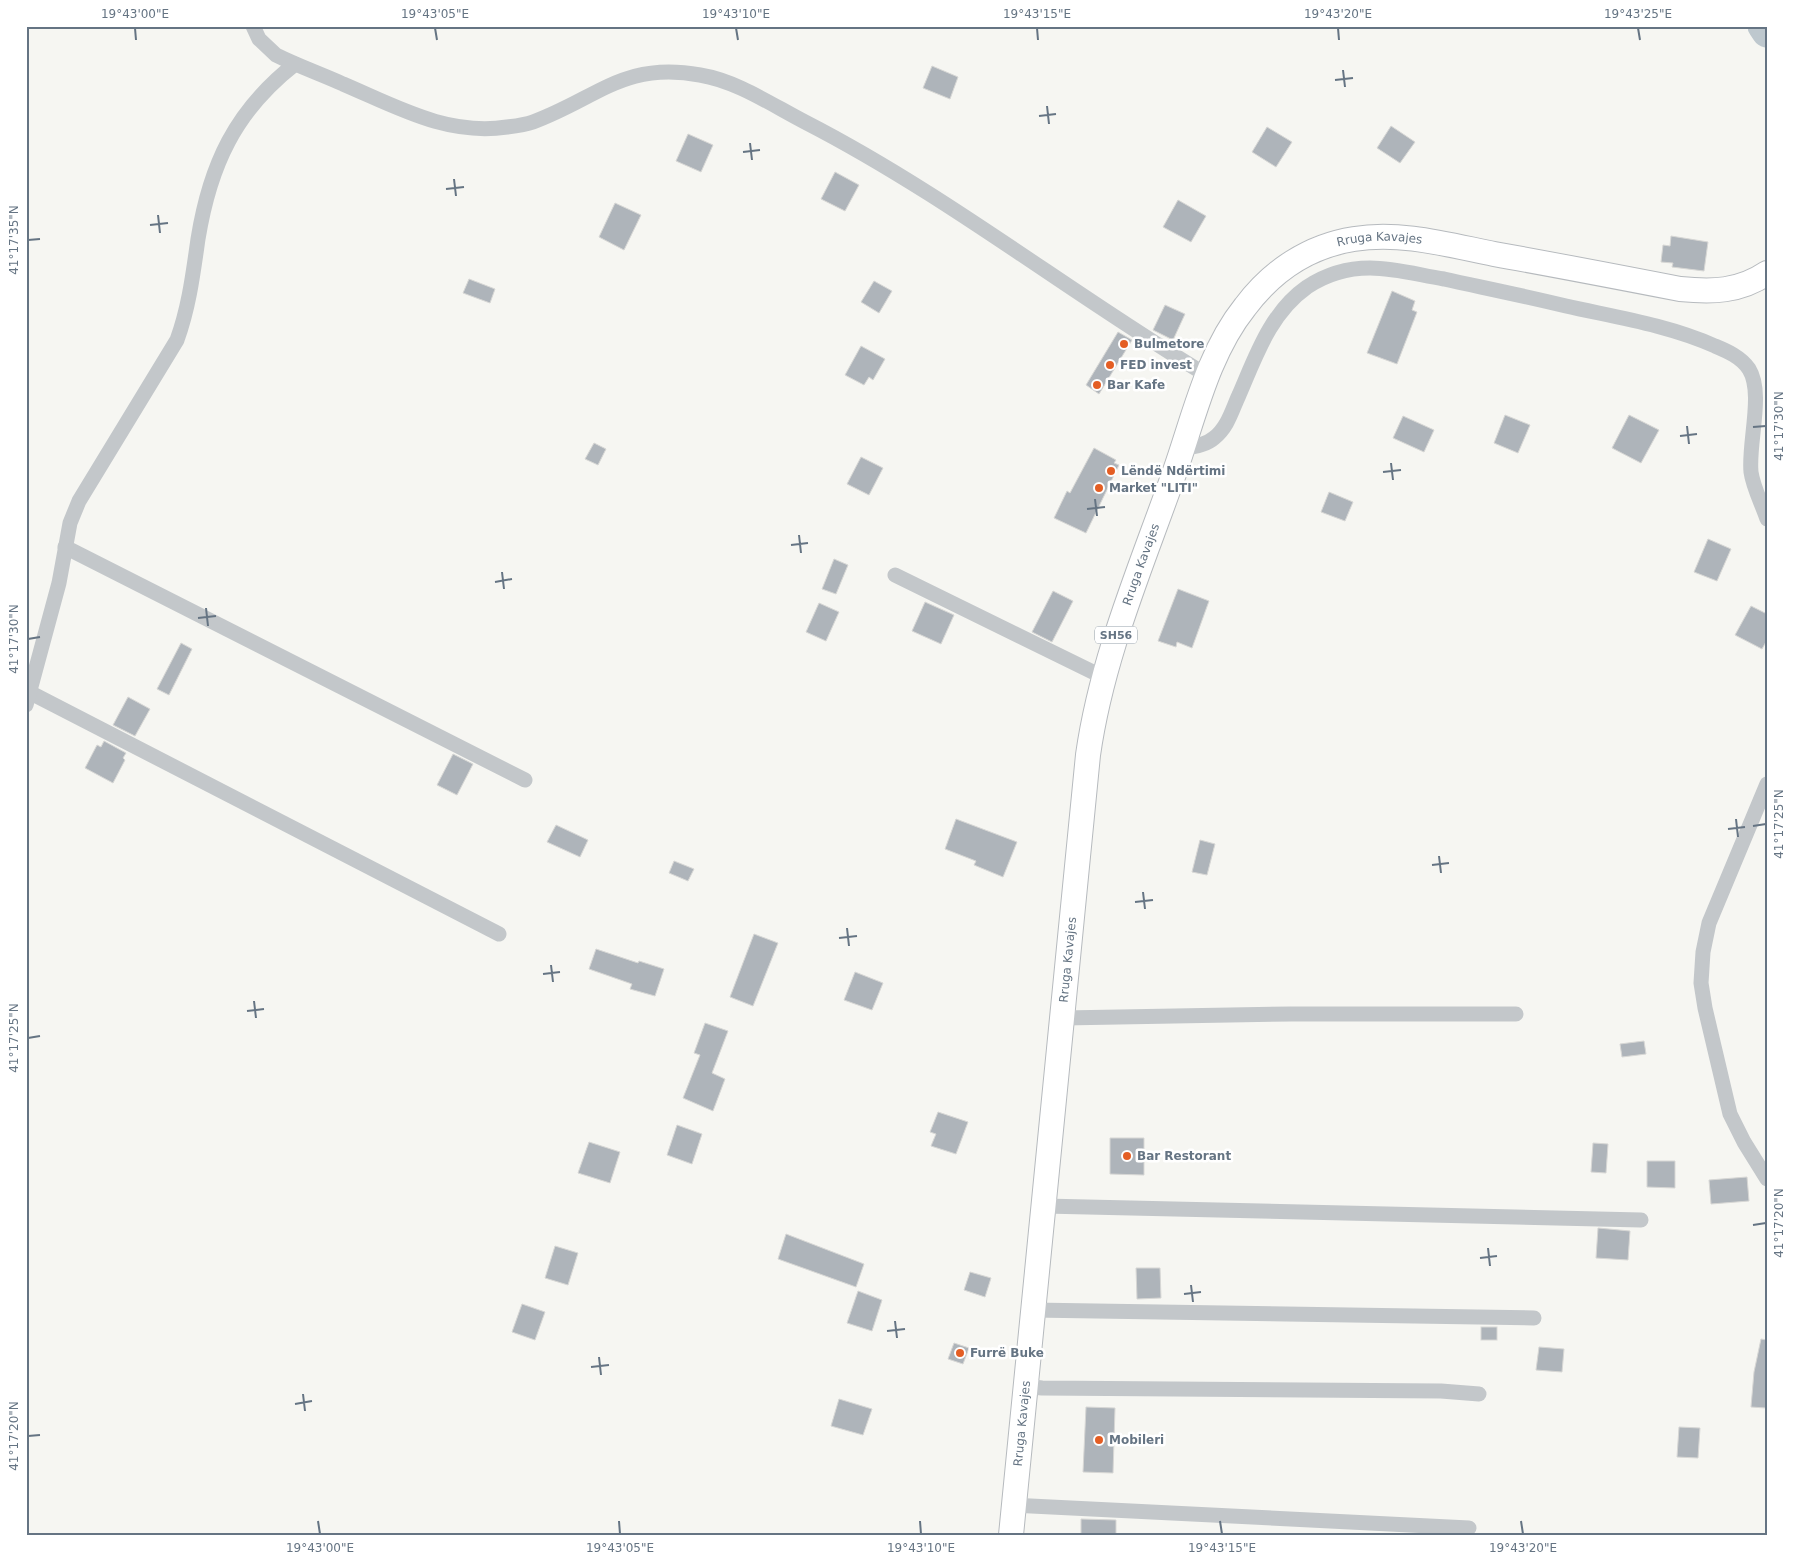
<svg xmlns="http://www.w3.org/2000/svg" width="1793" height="1561" viewBox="0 0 1793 1561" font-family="'DejaVu Sans',sans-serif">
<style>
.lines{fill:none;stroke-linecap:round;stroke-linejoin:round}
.river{stroke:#bec8ce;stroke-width:31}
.building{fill:#aeb4ba;stroke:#d7d7d5}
.primary-casing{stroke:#b6babe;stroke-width:26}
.street{stroke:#c3c7ca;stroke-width:15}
.primary{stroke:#fff;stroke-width:24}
.ticks{fill:none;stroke:#657483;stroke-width:2}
.poi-dot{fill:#e45e24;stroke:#fff;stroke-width:2}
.labels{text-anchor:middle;stroke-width:5;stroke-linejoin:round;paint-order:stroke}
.shield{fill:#fff;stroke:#939ea8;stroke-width:1}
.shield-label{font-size:11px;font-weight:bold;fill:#657483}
.street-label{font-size:12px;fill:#657483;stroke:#fff}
.poi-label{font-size:12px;font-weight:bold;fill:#657483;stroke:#fff;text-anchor:start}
.neatline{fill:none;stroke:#657483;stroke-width:2}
.ticks-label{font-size:12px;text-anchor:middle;fill:#657483}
</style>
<rect width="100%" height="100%" fill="#f6f6f2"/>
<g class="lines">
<path class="river" d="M 1763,26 L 1767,32"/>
</g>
<g class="building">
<path d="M 932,66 L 958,77 L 950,99 L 923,88 Z"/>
<path d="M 1391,126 L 1415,142 L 1400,163 L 1377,148 Z"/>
<path d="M 1267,127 L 1292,142 L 1276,167 L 1252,152 Z"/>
<path d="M 688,134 L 713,145 L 701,172 L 676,161 Z"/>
<path d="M 835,172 L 859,185 L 845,211 L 821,199 Z"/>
<path d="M 1178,200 L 1206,216 L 1191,242 L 1163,227 Z"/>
<path d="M 615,203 L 641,215 L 624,250 L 599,237 Z"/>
<path d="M 1671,236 L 1708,242 L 1704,271 L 1672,267 L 1673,263 L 1661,262 L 1663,245 L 1670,246 Z"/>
<path d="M 469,279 L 495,289 L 490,303 L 463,293 Z"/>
<path d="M 874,281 L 892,291 L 879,313 L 861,302 Z"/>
<path d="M 1392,291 L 1415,301 L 1412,310 L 1417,312 L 1397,364 L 1367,353 Z"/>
<path d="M 1165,305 L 1185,314 L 1173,340 L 1153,330 Z"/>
<path d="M 1118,332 L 1132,340 L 1099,394 L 1086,385 Z"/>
<path d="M 861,346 L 885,359 L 873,380 L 869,377 L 864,385 L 845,375 Z"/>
<path d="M 1505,415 L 1530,425 L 1518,453 L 1494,443 Z"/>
<path d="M 1629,415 L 1659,430 L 1641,463 L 1612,448 Z"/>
<path d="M 1403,416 L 1434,430 L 1424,452 L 1393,438 Z"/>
<path d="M 594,443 L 606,449 L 598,465 L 585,459 Z"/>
<path d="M 1094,448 L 1116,460 L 1114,463 L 1119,465 L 1086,533 L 1054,518 L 1067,491 L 1070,493 Z"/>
<path d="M 861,457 L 883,468 L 869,495 L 847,484 Z"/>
<path d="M 1329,492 L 1353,502 L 1345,521 L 1321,512 Z"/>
<path d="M 1708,539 L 1731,549 L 1717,581 L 1694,572 Z"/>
<path d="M 834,559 L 848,565 L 836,594 L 822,589 Z"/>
<path d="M 1178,589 L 1209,601 L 1192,648 L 1177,642 L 1176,647 L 1158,641 Z"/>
<path d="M 1053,591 L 1073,601 L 1052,642 L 1032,632 Z"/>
<path d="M 925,602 L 954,615 L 941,644 L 912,631 Z"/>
<path d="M 819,603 L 839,612 L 826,641 L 806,632 Z"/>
<path d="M 1751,606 L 1767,614 L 1767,640 L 1762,649 L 1735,635 Z"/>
<path d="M 181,643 L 192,649 L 169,695 L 157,689 Z"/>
<path d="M 128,697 L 150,709 L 135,736 L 113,725 Z"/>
<path d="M 104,741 L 126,753 L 123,758 L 125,760 L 113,783 L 85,768 L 97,745 L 101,747 Z"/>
<path d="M 453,754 L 473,764 L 457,795 L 437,785 Z"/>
<path d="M 956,819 L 1017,842 L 1003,877 L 974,865 L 976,861 L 945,849 Z"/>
<path d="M 556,825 L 588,840 L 580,857 L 547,842 Z"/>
<path d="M 1200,840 L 1215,844 L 1207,875 L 1192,872 Z"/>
<path d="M 674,861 L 694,869 L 688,881 L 669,873 Z"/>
<path d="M 754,934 L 778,943 L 753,1006 L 730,997 Z"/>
<path d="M 596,949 L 638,963 L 639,961 L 664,969 L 655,996 L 630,989 L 632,984 L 589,969 Z"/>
<path d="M 855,972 L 883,983 L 872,1010 L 844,1000 Z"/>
<path d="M 705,1023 L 728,1031 L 712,1073 L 725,1079 L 713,1111 L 683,1098 L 700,1055 L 694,1053 Z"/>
<path d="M 1644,1041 L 1646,1054 L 1622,1057 L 1620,1044 Z"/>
<path d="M 938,1112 L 968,1122 L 956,1154 L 931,1146 L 936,1134 L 930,1132 Z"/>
<path d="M 677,1125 L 702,1134 L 692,1164 L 667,1155 Z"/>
<path d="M 1110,1138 L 1144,1138 L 1144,1175 L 1110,1174 Z"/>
<path d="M 589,1142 L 620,1152 L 610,1183 L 578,1173 Z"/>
<path d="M 1593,1143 L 1608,1144 L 1606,1173 L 1591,1172 Z"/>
<path d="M 1647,1161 L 1675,1161 L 1675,1188 L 1647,1187 Z"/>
<path d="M 1747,1177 L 1749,1201 L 1711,1204 L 1709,1180 Z"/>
<path d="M 1598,1228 L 1630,1231 L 1628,1260 L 1596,1258 Z"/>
<path d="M 786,1234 L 864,1264 L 856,1287 L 778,1259 Z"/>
<path d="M 555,1246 L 578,1253 L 568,1285 L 545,1278 Z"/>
<path d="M 1136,1268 L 1160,1268 L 1161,1298 L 1137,1299 Z"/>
<path d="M 970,1272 L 991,1278 L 985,1297 L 964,1290 Z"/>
<path d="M 858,1291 L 882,1300 L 872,1331 L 847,1323 Z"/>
<path d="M 522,1304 L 545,1312 L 535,1340 L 512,1332 Z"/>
<rect x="1481" y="1327" width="16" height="13"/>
<path d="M 1761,1339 L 1767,1340 L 1766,1408 L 1751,1407 L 1754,1372 Z"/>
<path d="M 954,1343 L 969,1348 L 963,1364 L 948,1359 Z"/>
<path d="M 1539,1347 L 1564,1349 L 1562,1372 L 1536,1370 Z"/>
<path d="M 839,1399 L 872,1409 L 863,1435 L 831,1426 Z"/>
<path d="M 1086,1407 L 1115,1408 L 1113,1473 L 1083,1472 Z"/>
<path d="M 1679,1427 L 1700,1428 L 1698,1458 L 1677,1457 Z"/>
<path d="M 1081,1519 L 1116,1520 L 1116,1535 L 1081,1535 Z"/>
</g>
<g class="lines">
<g class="primary-casing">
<g id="primary">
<path id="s1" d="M 1011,1535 L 1088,755 C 1102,656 1142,565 1175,471 C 1194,417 1208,353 1245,307 C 1272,271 1309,246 1354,239 C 1400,231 1449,245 1494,254 C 1556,265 1618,277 1680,289 C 1712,292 1739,292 1767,273"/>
</g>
</g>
<g class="street">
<path d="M 253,26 L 259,39 L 276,55 C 298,66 321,74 343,84 C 397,107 447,136 507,127 C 516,126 525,125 533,122 C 598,98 624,61 700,75 C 737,81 772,105 805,122 C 947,195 1071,294 1208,376"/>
<path d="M 1183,448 C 1194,447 1206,445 1214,438 C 1228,427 1232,410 1239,395 C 1256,356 1270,313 1307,287 C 1325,275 1347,268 1370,268 C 1395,268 1419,275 1444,279 C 1485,288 1525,296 1566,306 C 1615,317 1668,325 1715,346 C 1727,351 1741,357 1749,369 C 1764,393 1748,443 1751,472 C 1753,487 1762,504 1767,519"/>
<path d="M 65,547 L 525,780"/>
<path d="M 895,575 L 1103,677"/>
<path d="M 29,692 L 499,934"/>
<path d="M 26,705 L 59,583 L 70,523 L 79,501 L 177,340 C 189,307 193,274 198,239 C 210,165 235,111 295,64"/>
<path d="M 1767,784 L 1709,923 L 1703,952 L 1701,983 L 1705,1008 L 1730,1114 L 1744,1142 L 1767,1179"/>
<path d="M 1063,1018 L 1291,1014 L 1516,1014"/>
<path d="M 1044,1206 L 1641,1220"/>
<path d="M 1032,1310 L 1534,1318"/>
<path d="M 1024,1386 L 1042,1388 L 1441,1391 L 1479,1394"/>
<path d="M 1013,1505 L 1469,1528"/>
</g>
<use href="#primary" class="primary"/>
</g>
<path class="ticks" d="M 135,28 L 136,40M 435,28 L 437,40M 736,28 L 738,40M 1037,28 L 1038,40M 1338,28 L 1339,40M 1638,28 L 1640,40M 1343,70 L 1345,87M 1335,80 L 1353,78M 1047,106 L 1049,124M 1039,116 L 1056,114M 750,143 L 752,160M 743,152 L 760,150M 454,179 L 456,196M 446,189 L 464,187M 158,215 L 160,233M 150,225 L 168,223M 28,240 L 40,239M 1687,426 L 1689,444M 1753,427 L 1766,426M 1680,436 L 1697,434M 1391,463 L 1393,480M 1383,472 L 1401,470M 1095,499 L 1097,516M 1087,509 L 1105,507M 799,535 L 801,553M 791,545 L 808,543M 502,572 L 504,589M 495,582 L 512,579M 206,608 L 208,626M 198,618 L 216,616M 28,639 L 40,637M 1736,819 L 1738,837M 1753,826 L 1766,824M 1728,829 L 1745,827M 1439,856 L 1441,873M 1432,865 L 1449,863M 1143,892 L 1145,909M 1135,902 L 1153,900M 847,928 L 849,946M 839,938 L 857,936M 551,965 L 553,982M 543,974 L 560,972M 254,1001 L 256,1018M 247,1011 L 264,1009M 28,1038 L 40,1036M 1753,1225 L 1766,1223M 1488,1248 L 1490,1266M 1480,1258 L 1497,1256M 1191,1285 L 1193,1302M 1184,1294 L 1201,1292M 895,1321 L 897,1338M 887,1331 L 905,1329M 599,1357 L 601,1375M 591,1367 L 609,1365M 303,1394 L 305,1411M 295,1404 L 312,1401M 28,1436 L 40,1435M 318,1521 L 320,1534M 619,1521 L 620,1534M 920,1521 L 921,1534M 1220,1521 L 1222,1534M 1521,1521 L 1523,1534"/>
<g class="poi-dot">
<circle cx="1124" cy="344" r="5"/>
<circle cx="1110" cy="365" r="5"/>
<circle cx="1097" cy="385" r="5"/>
<circle cx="1111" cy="471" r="5"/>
<circle cx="1099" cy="488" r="5"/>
<circle cx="1127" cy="1156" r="5"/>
<circle cx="960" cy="1353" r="5"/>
<circle cx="1099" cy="1440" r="5"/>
</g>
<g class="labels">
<rect class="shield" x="1095" y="626.5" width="42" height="17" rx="4"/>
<g class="shield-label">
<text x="1116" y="639">SH56</text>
</g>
<g class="street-label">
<text dy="4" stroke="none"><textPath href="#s1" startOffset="1418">Rruga Kavajes</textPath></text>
<text dy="4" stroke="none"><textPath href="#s1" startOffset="982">Rruga Kavajes</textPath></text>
<text dy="4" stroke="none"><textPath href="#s1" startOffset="578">Rruga Kavajes</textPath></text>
<text dy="4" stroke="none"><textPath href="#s1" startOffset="112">Rruga Kavajes</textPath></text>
</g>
<g class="poi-label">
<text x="1134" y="348">Bulmetore</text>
<text x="1120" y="369">FED invest</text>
<text x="1107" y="389">Bar Kafe</text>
<text x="1121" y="475">Lëndë Ndërtimi</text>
<text x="1109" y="492">Market "LITI"</text>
<text x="1137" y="1160">Bar Restorant</text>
<text x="970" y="1357">Furrë Buke</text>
<text x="1109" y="1444">Mobileri</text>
</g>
</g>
<rect width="1793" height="1561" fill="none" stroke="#ffffff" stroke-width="55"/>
<rect x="28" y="28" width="1738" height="1506" class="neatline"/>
<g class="ticks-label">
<text x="135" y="18">19°43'00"E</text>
<text x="435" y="18">19°43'05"E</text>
<text x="736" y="18">19°43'10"E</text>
<text x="1037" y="18">19°43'15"E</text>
<text x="1338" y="18">19°43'20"E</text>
<text x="1638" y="18">19°43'25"E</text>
<text transform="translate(14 240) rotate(-90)" y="4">41°17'35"N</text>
<text transform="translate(1779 426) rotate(-90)" y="4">41°17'30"N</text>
<text transform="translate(14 639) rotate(-90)" y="4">41°17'30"N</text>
<text transform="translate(1779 824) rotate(-90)" y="4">41°17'25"N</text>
<text transform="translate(14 1038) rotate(-90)" y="4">41°17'25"N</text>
<text transform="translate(1779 1223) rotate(-90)" y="4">41°17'20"N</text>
<text transform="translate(14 1436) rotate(-90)" y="4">41°17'20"N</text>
<text x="320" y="1552">19°43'00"E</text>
<text x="620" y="1552">19°43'05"E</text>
<text x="921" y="1552">19°43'10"E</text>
<text x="1222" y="1552">19°43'15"E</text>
<text x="1523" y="1552">19°43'20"E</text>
</g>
</svg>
